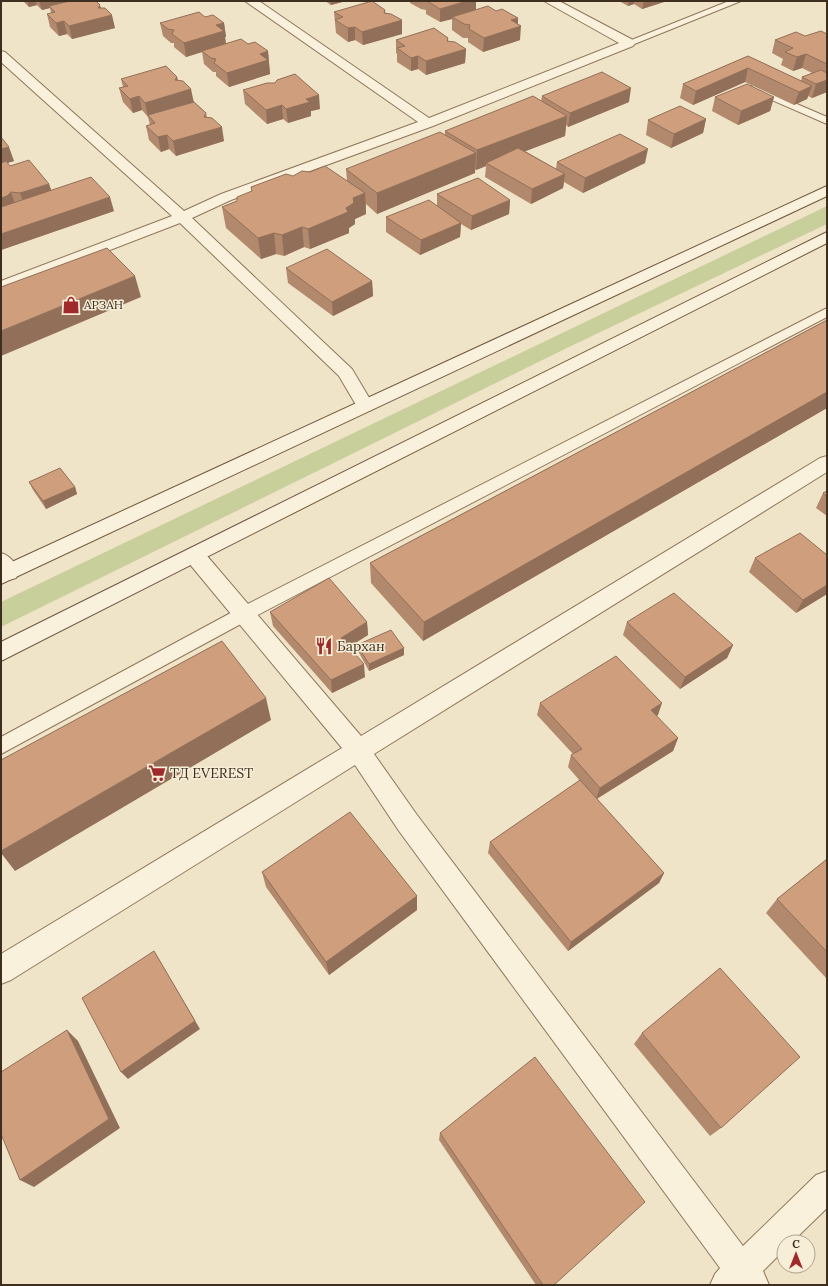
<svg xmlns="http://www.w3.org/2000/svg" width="828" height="1286" viewBox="0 0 828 1286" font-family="Lora,serif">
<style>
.green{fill:#c9cf9b}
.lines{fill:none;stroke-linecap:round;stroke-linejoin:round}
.lane-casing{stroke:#8d765c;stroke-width:2}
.street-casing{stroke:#8d765c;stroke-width:2}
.secondary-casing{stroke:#6f573f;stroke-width:2}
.lane{fill:#faf1dc;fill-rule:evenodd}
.street{fill:#faf1dc;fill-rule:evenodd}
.secondary{fill:#faf1dc;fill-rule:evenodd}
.wall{fill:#b2896c}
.shaded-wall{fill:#916f58}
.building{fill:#cf9f7d;stroke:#916f58}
.labels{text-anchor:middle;stroke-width:3;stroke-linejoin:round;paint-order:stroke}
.far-poi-label{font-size:12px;fill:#3d2e20;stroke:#f7eed8;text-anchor:start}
.poi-label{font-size:14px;fill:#3d2e20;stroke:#f7eed8;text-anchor:start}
</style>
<rect width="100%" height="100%" fill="#f0e4c8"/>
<path class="green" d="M 827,206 L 827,224 L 569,347 L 1,627 L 1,602 Z"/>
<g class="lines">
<g class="lane-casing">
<g id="lane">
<path d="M 729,1 L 741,1 L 632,45 L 626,45 L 624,43 Z"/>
<path d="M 753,85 L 827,117 L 827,124 L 749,90 L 748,88 Z"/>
<path d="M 827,308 L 827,317 L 250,619 L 1,754 L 1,737 L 238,609 Z"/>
</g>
</g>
<g class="street-casing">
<g id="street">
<path d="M 245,1 L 259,1 L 429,118 L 619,43 L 544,1 L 559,1 L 633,40 L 635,43 L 633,46 L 433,126 L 231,200 L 192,218 L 352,369 L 374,406 L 371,410 L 365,412 L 359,410 L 339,376 L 180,223 L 1,292 L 1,281 L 172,216 L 1,62 L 1,51 L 5,52 L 184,211 L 221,194 L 418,122 Z"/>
<path d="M 827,456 L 827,472 L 374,754 L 417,815 L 743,1246 L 816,1175 L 827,1171 L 827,1208 L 792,1242 L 784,1242 L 784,1250 L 763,1271 L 769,1285 L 710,1285 L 715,1274 L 720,1268 L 399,831 L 355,765 L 11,980 L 1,984 L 1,954 L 342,748 L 188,562 L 185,556 L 188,550 L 195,548 L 202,550 L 361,736 L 820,458 Z"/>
<path d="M 1,553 C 11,556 15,563 19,572 L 16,578 L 9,580 L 1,577 Z"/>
</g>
</g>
<g class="secondary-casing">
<g id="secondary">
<path d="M 827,186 L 827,196 L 1,584 L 1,567 Z"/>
<path d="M 827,232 L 827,243 L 1,661 L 1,642 Z"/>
</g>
</g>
<use href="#lane" class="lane"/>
<use href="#street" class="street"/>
<use href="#secondary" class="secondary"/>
</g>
<g class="wall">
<path d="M 23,1 L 96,1 L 115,28 L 72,39 L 67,34 L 59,36 L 50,27 L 47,14 L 51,13 L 50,8 L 42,10 L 37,5 L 29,7 Z"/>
<path d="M 325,1 L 346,1 L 331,5 Z"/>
<path d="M 410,1 L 476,1 L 476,10 L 496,11 L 518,18 L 518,24 L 520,40 L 483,52 L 468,42 L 468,38 L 463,38 L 452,30 L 452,19 L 440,22 L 426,14 L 426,10 L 421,9 L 410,3 Z"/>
<path d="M 619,1 L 667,1 L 642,9 L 634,4 L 628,6 Z"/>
<path d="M 385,10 L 385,13 L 402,34 L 363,45 L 355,40 L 348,42 L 336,33 L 334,12 Z"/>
<path d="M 205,17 L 224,23 L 226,37 L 225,37 L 226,44 L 248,44 L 268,51 L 270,74 L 229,87 L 216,76 L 216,72 L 213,72 L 204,64 L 202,52 L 186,57 L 174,47 L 174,43 L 171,43 L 163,36 L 160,23 Z"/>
<path d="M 827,34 L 827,92 L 812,98 L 808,96 L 807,99 L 794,105 L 745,82 L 693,105 L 680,98 L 683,84 L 748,56 L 801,81 L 802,77 L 812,73 L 802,68 L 793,71 L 781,65 L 783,59 L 772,53 L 775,40 Z"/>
<path d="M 448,38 L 448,41 L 466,49 L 465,63 L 426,75 L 418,69 L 411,71 L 397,62 L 397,54 L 396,53 L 396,40 Z"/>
<path d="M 177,77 L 178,81 L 194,102 L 206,113 L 207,117 L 224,141 L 176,156 L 169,149 L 161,152 L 149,140 L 146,126 L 150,125 L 148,117 L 142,110 L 133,113 L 123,102 L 119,88 L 123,87 L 121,79 Z"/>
<path d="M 243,90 L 320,109 L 311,111 L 311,116 L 288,123 L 283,119 L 267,124 L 245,104 Z"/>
<path d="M 542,96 L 629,102 L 568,127 L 566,125 L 565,136 L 525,151 L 556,169 L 557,162 L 645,163 L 583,193 L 564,182 L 563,188 L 531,204 L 485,177 L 486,166 L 476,170 L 475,169 L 475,173 L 377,214 L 366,204 L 366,214 L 355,219 L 355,224 L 349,228 L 349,233 L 310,249 L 304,247 L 284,256 L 276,254 L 261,259 L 226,228 L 222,207 L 237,201 L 252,192 L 251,187 L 293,176 L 347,181 L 346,169 L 445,135 L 445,131 L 541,101 Z"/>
<path d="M 715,97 L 774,97 L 770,111 L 738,125 L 712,111 Z"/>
<path d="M 706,119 L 703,133 L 671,148 L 646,135 L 648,120 Z"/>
<path d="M 1,137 L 14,161 L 7,163 L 10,166 L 49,184 L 51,190 L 114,211 L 1,250 Z"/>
<path d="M 437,194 L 510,200 L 509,214 L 471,230 L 461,224 L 460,237 L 420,255 L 386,232 L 386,217 L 437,206 Z"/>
<path d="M 286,268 L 372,281 L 373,296 L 333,316 L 288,283 Z"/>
<path d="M 827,320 L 827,408 L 423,641 L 371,583 L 370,563 Z"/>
<path d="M 29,482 L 75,487 L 77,494 L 46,509 L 33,490 Z"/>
<path d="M 827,491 L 827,516 L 816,508 L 823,493 Z"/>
<path d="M 827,555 L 827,594 L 796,613 L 749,572 L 755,558 Z"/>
<path d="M 270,612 L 367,622 L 368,635 L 349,647 L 365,677 L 332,693 L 273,626 Z"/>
<path d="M 627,622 L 733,645 L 727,658 L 680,689 L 623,635 Z"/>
<path d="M 357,645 L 404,648 L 404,655 L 369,671 L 358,651 Z"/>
<path d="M 540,703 L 658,715 L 656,716 L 678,738 L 673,751 L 597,799 L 664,873 L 659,883 L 568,951 L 488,853 L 490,842 L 580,781 L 568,767 L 571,755 L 573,754 L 537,715 Z"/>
<path d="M 827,859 L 827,979 L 766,913 L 777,899 Z"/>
<path d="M 262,872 L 417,896 L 417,910 L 329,975 L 266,887 Z"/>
<path d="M 642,1033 L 721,1128 L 710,1136 L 634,1044 Z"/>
<path d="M 440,1133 L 554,1285 L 536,1285 L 439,1140 Z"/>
</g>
<g class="shaded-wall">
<path d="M 27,1 L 35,1 L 37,5 L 29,7 Z"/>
<path d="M 39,1 L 79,1 L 49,6 L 50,8 L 42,10 Z"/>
<path d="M 330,1 L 346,1 L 331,5 Z"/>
<path d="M 467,1 L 476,1 L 476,11 L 452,17 L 452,19 L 440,22 L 440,9 Z"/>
<path d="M 629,1 L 634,1 L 634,4 L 628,6 Z"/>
<path d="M 644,1 L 667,1 L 642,9 Z"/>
<path d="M 100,5 L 103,17 L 112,15 L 115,28 L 72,39 L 69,26 L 98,8 Z"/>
<path d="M 385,10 L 386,23 L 402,20 L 402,34 L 363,45 L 362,32 L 384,13 Z"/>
<path d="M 518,18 L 518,27 L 521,26 L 520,40 L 483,52 L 484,38 L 511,20 Z"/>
<path d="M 64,21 L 67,34 L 59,36 L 56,23 Z"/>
<path d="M 224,23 L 226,37 L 225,37 L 226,45 L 202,51 L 202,52 L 186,57 L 184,43 L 216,25 Z"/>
<path d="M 355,27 L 355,40 L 348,42 L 348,28 Z"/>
<path d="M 448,38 L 448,51 L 466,49 L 465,63 L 426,75 L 426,61 L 447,41 Z"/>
<path d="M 268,51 L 270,74 L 229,87 L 227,73 L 260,54 Z"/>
<path d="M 806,54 L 802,68 L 793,71 L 797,57 Z"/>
<path d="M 418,56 L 418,69 L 411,71 L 411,58 Z"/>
<path d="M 748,68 L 745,82 L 693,105 L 696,91 Z"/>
<path d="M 177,77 L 180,90 L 191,89 L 194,103 L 148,115 L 148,117 L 145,103 L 175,80 Z"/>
<path d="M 827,80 L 827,92 L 812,98 L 816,84 Z"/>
<path d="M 812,86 L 807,99 L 794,105 L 799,92 Z"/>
<path d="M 631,88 L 629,102 L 568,127 L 570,113 Z"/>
<path d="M 319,95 L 320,109 L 311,111 L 311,116 L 288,123 L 286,109 L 306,99 Z"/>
<path d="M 139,96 L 142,110 L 133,113 L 130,99 Z"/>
<path d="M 774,97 L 770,111 L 738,125 L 741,111 Z"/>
<path d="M 282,105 L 283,119 L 267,124 L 266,110 Z"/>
<path d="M 567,116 L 565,136 L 490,165 L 486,163 L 486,166 L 476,170 L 477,150 Z"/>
<path d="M 706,119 L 703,133 L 671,148 L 674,134 Z"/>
<path d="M 222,127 L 224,141 L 176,156 L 173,141 Z"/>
<path d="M 167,135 L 169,149 L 161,152 L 158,137 Z"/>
<path d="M 9,147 L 14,161 L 1,165 L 1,149 Z"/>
<path d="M 648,149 L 645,163 L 583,193 L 585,178 Z"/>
<path d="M 476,153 L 475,173 L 377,214 L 377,193 Z"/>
<path d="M 565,174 L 563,188 L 531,204 L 532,189 Z"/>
<path d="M 49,184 L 54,198 L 25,207 L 20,193 Z"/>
<path d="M 11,192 L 16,207 L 1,214 L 1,198 Z"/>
<path d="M 365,193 L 366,214 L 355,219 L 355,224 L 349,228 L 349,233 L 310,249 L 308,229 L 353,198 Z"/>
<path d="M 110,197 L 114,211 L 1,250 L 1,234 Z"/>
<path d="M 510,200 L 509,214 L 471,230 L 472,216 Z"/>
<path d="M 461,223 L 460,237 L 420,255 L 421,240 Z"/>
<path d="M 302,227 L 304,247 L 284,256 L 282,235 Z"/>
<path d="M 274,233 L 276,254 L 261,259 L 258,238 Z"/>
<path d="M 135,276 L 141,297 L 1,356 L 1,331 Z"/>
<path d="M 372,281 L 373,296 L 333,316 L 332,302 Z"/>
<path d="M 827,392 L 827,408 L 423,641 L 424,622 Z"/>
<path d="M 75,487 L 77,494 L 46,509 L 43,501 Z"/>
<path d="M 827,585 L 827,594 L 796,613 L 803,600 Z"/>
<path d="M 367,622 L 368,635 L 342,651 L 341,638 Z"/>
<path d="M 733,645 L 727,658 L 680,689 L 685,677 Z"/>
<path d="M 404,648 L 404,655 L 369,671 L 369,664 Z"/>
<path d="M 364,664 L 365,677 L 332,693 L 331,680 Z"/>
<path d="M 266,698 L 271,720 L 15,871 L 1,853 L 1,851 Z"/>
<path d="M 662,703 L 658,715 L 646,723 L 651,710 Z"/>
<path d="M 678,738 L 673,751 L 596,799 L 600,788 Z"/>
<path d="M 664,873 L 659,883 L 568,951 L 571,942 Z"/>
<path d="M 417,896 L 417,910 L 329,975 L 326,962 Z"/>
<path d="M 154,951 L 200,1029 L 128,1079 L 121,1072 Z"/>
<path d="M 67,1030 L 78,1041 L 120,1128 L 34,1187 L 20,1180 Z"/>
</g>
<g class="building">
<path d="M 70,1 L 96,1 L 100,5 L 98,8 L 105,8 L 112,15 L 69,26 L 64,21 L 56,23 L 47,14 L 55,12 L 49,6 Z"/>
<path d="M 372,1 L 385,10 L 384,13 L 391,14 L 402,20 L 362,32 L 355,27 L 348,28 L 335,20 L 343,17 L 334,12 Z"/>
<path d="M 427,1 L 467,1 L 440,9 Z"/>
<path d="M 488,6 L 496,11 L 502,9 L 518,18 L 511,20 L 521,26 L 484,38 L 469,29 L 470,25 L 464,24 L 452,17 Z"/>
<path d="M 199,12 L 205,17 L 213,15 L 224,23 L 216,25 L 224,31 L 184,43 L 172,34 L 174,30 L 168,29 L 160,23 Z"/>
<path d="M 434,28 L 448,38 L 447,41 L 455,42 L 466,49 L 426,61 L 418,56 L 411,58 L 397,48 L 405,46 L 396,40 Z"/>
<path d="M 821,31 L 827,34 L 827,64 L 806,54 L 797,57 L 785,52 L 793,48 L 775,40 L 796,32 L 805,36 Z"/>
<path d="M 241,39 L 248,44 L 255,42 L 268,51 L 260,54 L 268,60 L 227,73 L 214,63 L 216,59 L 211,58 L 202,51 Z"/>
<path d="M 748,56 L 812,86 L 799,92 L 748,68 L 696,91 L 683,84 Z"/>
<path d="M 166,66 L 177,77 L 175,80 L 183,81 L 191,89 L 145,103 L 139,96 L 130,99 L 119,88 L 128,86 L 121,79 Z"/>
<path d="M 821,70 L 827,73 L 827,80 L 816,84 L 802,77 Z"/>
<path d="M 602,72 L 631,88 L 570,113 L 542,96 Z"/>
<path d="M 295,74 L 319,95 L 306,99 L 310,102 L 286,109 L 282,105 L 266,110 L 243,90 L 267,83 L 275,83 L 277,80 Z"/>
<path d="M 747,84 L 774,97 L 741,111 L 715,97 Z"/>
<path d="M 533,96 L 567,116 L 477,150 L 445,131 Z"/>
<path d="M 194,102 L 206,113 L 204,117 L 212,118 L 222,127 L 173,141 L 167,135 L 158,137 L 146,126 L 155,123 L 148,115 Z"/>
<path d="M 680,106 L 706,119 L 674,134 L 648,120 Z"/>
<path d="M 440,132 L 476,153 L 377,193 L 346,169 Z"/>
<path d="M 620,134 L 648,149 L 585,178 L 557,162 Z"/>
<path d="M 1,137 L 9,147 L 1,149 Z"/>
<path d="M 518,148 L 565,174 L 532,189 L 486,163 Z"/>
<path d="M 29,160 L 49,184 L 20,193 L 11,192 L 7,196 L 1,198 L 1,163 L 6,161 L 10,166 Z"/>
<path d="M 325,166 L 365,193 L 353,198 L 354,203 L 346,208 L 348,212 L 308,229 L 302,227 L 282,235 L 274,233 L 258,238 L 222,207 L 237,201 L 237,197 L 252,191 L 251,187 L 286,174 L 293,176 L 302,171 L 310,172 Z"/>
<path d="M 91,177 L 110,197 L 1,234 L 1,207 Z"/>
<path d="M 478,178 L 510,200 L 472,216 L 437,194 Z"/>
<path d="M 429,200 L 461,223 L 421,240 L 386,217 Z"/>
<path d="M 107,248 L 135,276 L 1,331 L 1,287 Z"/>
<path d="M 327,249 L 372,281 L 332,302 L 286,268 Z"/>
<path d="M 827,320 L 827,392 L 424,622 L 370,563 Z"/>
<path d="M 60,468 L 75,487 L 43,501 L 29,482 Z"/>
<path d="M 827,491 L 827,497 L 823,493 Z"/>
<path d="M 800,533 L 827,555 L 827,585 L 803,600 L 755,558 Z"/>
<path d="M 329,578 L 367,622 L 341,638 L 364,664 L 331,680 L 270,612 Z"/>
<path d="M 674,593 L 733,645 L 685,677 L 627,622 Z"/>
<path d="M 391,630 L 404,648 L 369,664 L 357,645 Z"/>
<path d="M 222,641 L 266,698 L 1,851 L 1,760 Z"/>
<path d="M 616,656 L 662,703 L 651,710 L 678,738 L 600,788 L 571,755 L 582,749 L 540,703 Z"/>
<path d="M 580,780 L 664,873 L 571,942 L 490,842 Z"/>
<path d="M 350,812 L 417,896 L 326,962 L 262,872 Z"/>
<path d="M 827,859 L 827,952 L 777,899 Z"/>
<path d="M 154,951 L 195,1021 L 121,1072 L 82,998 Z"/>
<path d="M 720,968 L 800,1057 L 721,1128 L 642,1033 Z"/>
<path d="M 67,1030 L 109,1119 L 20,1180 L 1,1134 L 1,1072 Z"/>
<path d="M 535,1057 L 645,1202 L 554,1285 L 543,1285 L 440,1133 Z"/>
</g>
<defs>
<g id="shop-bare" transform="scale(1.38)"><path d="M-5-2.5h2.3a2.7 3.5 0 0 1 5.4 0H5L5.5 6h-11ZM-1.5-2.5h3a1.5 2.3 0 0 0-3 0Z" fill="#9e2a2b" stroke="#f7eed8" stroke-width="2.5" paint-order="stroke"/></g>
<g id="restaurant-bare" transform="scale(1.38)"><path d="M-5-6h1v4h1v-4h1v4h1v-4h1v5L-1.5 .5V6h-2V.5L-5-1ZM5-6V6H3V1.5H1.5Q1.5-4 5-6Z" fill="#9e2a2b" stroke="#f7eed8" stroke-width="2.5" paint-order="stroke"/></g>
<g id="supermarket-bare" transform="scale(1.38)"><path d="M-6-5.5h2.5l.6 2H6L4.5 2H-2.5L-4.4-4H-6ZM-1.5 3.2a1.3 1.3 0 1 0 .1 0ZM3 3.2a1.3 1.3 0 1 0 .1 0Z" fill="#9e2a2b" stroke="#f7eed8" stroke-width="2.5" paint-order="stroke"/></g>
</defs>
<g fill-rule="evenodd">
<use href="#shop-bare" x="71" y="305"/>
<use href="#restaurant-bare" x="324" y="646"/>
<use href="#supermarket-bare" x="157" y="773"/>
</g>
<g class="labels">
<g class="far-poi-label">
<text x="84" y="309">АРЗАН</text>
</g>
<g class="poi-label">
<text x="337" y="651">Бархан</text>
<text x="170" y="778">ТД EVEREST</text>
</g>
</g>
<rect width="828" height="1286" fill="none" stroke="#3d2e20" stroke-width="4"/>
<g transform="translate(796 1254)"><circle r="19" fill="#f7eed8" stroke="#ada18e"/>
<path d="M0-3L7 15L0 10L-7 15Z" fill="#9e2a2b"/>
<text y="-6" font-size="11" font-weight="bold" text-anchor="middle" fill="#3d2e20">С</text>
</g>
</svg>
